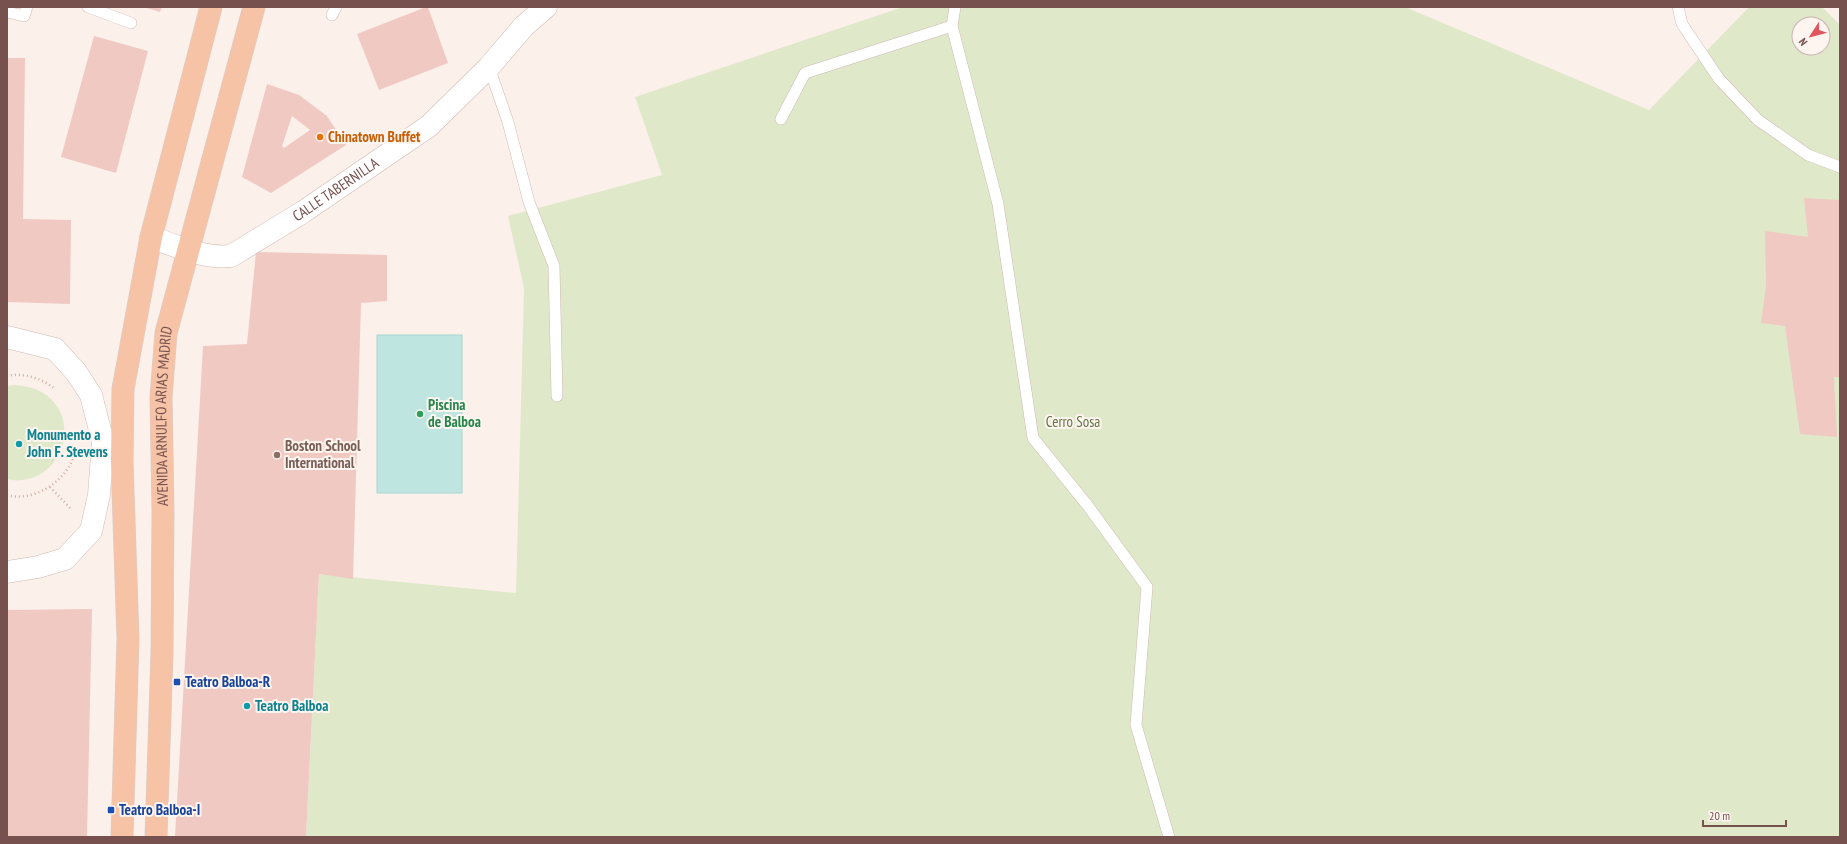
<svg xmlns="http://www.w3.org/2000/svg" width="1847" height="844" viewBox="0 0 1847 844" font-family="'PT Sans Narrow',sans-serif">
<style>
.green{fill:#dfe9c9;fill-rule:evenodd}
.water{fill:#bfe5e0;stroke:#a6d6d1}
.building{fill:#f0c9c3;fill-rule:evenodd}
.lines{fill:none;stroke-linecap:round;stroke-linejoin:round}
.service-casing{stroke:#d0b8b2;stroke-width:12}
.minor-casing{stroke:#d0b8b2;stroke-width:23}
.primary-casing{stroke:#d9cecd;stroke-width:23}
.path{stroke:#d5aba6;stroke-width:2.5;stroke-dasharray:1 3;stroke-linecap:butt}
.service{stroke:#fff;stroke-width:11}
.minor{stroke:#fff;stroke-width:22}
.primary{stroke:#f6c3a7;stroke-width:22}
.food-dot{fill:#e8710a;stroke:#fef5f1;stroke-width:1.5}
.leisure-dot{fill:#2e9e5b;stroke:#fef5f1;stroke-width:1.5}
.culture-dot{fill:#0f9aa8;stroke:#fef5f1;stroke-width:1.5}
.education-dot{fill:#8d6e63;stroke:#fef5f1;stroke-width:1.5}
.transit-dot{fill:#1a4fb4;stroke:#fef5f1;stroke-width:1.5}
.labels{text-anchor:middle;stroke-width:4;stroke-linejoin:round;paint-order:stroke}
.food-label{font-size:15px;font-weight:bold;fill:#c56008;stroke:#fef5f1;text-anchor:start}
.street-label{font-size:15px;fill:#76514e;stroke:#fef5f1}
.leisure-label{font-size:15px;font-weight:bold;fill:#27864d;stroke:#fef5f1;text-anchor:start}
.park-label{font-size:15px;fill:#5f7543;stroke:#fef5f1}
.culture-label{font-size:15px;font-weight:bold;fill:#0d838f;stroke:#fef5f1;text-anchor:start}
.education-label{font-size:15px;font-weight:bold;fill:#785e54;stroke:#fef5f1;text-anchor:start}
.transit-label{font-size:15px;font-weight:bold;fill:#164399;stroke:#fef5f1;text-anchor:start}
</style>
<rect width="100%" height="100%" fill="#fcf0ea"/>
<g class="green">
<path d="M 903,7 L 1405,7 L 1649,110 L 1749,7 L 1822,7 L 1840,25 L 1840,837 L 306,837 L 319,574 L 516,593 L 524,288 L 508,216 L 662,175 L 635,97 ZM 1799,24 L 1823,24 L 1823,48 L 1799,48 Z"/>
<path d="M 14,385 C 25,386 34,387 43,393 C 81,416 65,476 22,480 C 17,481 12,480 7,479 L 7,386 Z"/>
</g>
<rect class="water" x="377" y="335" width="85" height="158"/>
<g class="building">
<path d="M 143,7 L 162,7 L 160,12 Z"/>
<path d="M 426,7 L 428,7 L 448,63 L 379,90 L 357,34 Z"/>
<path d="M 94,36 L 148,51 L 116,173 L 61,157 Z"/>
<path d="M 7,58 L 25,58 L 23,219 L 71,220 L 70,304 L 7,302 Z"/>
<path d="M 267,84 L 299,95 L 327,116 L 346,145 L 271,193 L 242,177 ZM 292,116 L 310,130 L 284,148 L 282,146 Z"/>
<path d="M 1804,198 L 1840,200 L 1840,377 L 1834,377 L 1837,437 L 1800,434 L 1785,326 L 1761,323 L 1766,286 L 1765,231 L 1808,237 Z"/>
<path d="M 256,252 L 387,255 L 387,301 L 361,303 L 353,579 L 319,574 L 306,837 L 175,837 L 203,346 L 247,344 Z"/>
<path d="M 92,609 L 87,837 L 7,837 L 7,610 Z"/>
</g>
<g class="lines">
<g class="service-casing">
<g id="service">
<path d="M 88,7 L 131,23"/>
<path d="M 955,7 L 952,26 L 998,204 L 1033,438 L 1088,506 L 1147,587 L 1136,725 L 1169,837"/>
<path d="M 1678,7 L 1682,24 L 1719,79 L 1758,120 L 1808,155 L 1840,167"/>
<path d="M 7,12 L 24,16 L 27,7"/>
<path d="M 332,15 L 336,7"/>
<path d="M 489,67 L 508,122 L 529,202 L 554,266 L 557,396"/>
<path d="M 781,119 L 805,73 L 952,26"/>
</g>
</g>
<g class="minor-casing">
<g id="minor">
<path id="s1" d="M 151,237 C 176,246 204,259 231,256 L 303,212 L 429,126 L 489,67 L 524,26 L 546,7"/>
<path d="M 7,337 L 55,349 L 76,372 L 91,395 L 103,442 L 99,495 L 91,531 L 65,559 L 38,567 L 7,572"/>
</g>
</g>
<g class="primary-casing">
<g id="primary">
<path d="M 122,837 L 128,639 L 122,461 L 123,389 L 151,237 L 211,7"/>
<path id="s2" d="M 156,837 L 162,653 L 163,511 L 161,397 L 166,333 L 254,7"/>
</g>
</g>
<g class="path">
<path d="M 7,376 C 23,372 43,379 55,389"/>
<path d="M 50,487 L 70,508"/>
<path d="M 7,495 C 35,503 70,479 75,451"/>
</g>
<use href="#service" class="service"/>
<use href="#minor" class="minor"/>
<use href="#primary" class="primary"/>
</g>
<circle class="food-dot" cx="320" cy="137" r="4"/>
<circle class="leisure-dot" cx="420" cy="414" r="4"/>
<g class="culture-dot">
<circle cx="19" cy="444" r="4"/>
<circle cx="247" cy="706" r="4"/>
</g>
<circle class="education-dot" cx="277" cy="455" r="4"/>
<g class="transit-dot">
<rect x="173" y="678" width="8" height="8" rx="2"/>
<rect x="107" y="806" width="8" height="8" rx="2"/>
</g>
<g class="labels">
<g class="food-label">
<text x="328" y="142">Chinatown Buffet</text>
</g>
<g class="street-label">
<text dy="5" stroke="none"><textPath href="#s1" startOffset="207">CALLE TABERNILLA</textPath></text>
<text dy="5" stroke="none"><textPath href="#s2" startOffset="421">AVENIDA ARNULFO ARIAS MADRID</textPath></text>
</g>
<g class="leisure-label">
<text x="428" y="410">Piscina<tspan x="428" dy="17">de Balboa</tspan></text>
</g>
<g class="park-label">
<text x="1073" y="427">Cerro Sosa</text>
</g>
<g class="culture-label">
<text x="27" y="440">Monumento a<tspan x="27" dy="17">John F. Stevens</tspan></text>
<text x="255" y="711">Teatro Balboa</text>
</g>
<g class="education-label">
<text x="285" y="451">Boston School<tspan x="285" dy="17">International</tspan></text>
</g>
<g class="transit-label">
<text x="185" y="687">Teatro Balboa-R</text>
<text x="119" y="815">Teatro Balboa-I</text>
</g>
</g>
<rect width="1847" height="844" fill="none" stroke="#76514e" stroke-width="16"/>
<g transform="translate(1811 36) rotate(234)"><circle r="19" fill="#fef5f1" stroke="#c8b3b0"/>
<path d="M0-3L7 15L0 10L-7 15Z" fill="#df565d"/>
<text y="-6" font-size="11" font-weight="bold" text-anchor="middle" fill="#76514e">N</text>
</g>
<path d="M1703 820v6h83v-6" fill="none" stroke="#76514e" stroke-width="2"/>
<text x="1709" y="820" font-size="12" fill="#76514e" stroke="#fef5f1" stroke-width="3" paint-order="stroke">20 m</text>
</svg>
